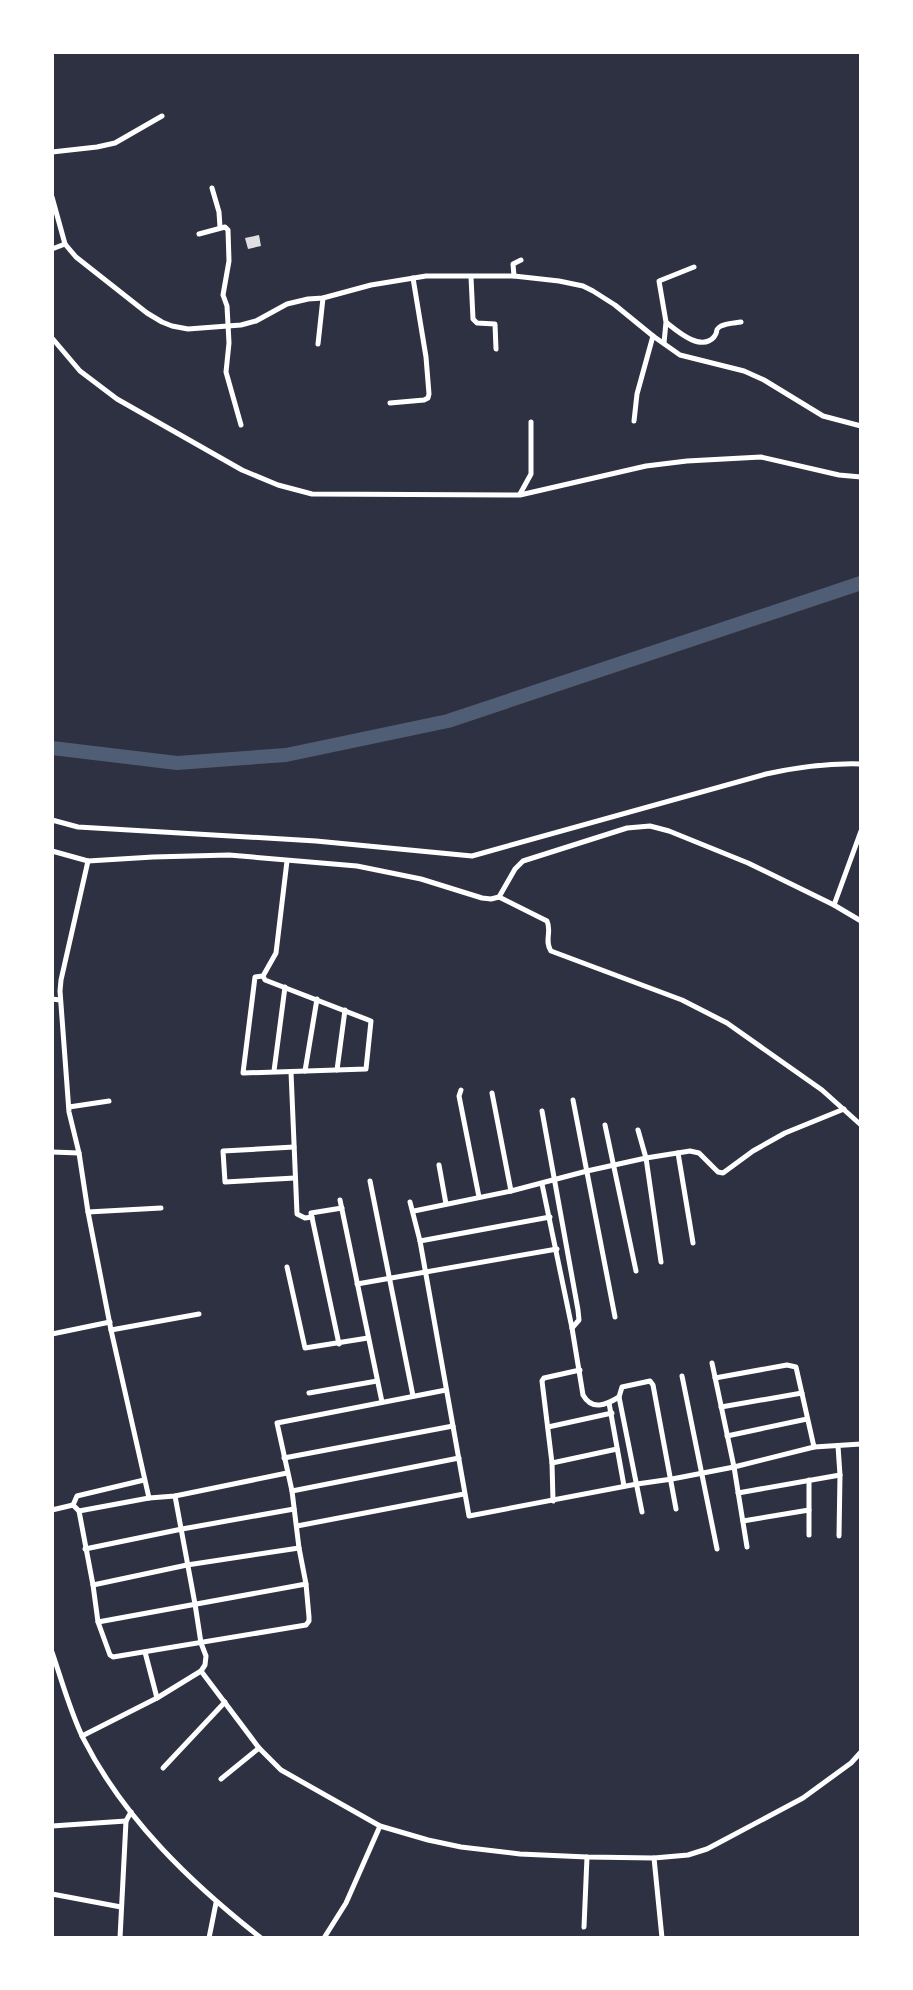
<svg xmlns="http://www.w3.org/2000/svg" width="913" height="1990" viewBox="0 0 913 1990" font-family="Arial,sans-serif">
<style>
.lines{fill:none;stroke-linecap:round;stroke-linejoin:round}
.river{stroke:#4f5d75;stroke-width:14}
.building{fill:#e0e0e3}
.minor{stroke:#fff;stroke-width:5}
</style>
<rect width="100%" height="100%" fill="#2d3142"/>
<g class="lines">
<path class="river" d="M 52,748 L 177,763 L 286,755 L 448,721 L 861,583"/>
</g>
<path class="building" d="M 259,235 L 261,246 L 248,249 L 245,238 Z"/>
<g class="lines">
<g class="minor">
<path d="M 52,152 L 97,147 L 115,143 L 162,116"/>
<path d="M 212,188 L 219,212 L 220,227"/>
<path d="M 52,197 L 65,244 L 76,257 L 147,313 L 162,322 L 172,326 L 188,329 L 241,325 L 256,321 L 287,304 L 308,299 L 323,298 L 371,285 L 426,276 L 514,276 L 559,281 L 583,286 L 593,291 L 615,305 L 653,336 L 680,355 L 744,371 L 764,380 L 823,416 L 861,426"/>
<path d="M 199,234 L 225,227 L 228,230 L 229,261 L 223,295 L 227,306 L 229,343 L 226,372 L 241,425"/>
<path d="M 52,249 L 65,244"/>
<path d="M 514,276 L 513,264 L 521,260"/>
<path d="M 471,277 L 473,319 L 477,323 L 495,324 L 496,349"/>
<path d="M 667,323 C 677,331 701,352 714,337 C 720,329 713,331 721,326 C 727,323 735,323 741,322"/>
<path d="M 52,338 L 80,371 L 117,399 L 242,470 L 278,485 L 312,494 L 520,495 L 646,466 L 687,461 L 761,457 L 839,475 L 861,477"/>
<path d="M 664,343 L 666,322 L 659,281 L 694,267"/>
<path d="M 318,344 L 323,298"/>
<path d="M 390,403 L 424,400 L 428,398 L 429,394 L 426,357 L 413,278"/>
<path d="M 634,421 L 637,394 L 653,336"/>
<path d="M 520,494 L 531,474 L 531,422"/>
<path d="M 52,820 L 78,827 L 316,841 L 472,856 L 766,774 C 798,767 828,763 861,764"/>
<path d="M 52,851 L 88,861 L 153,857 L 229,855 L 357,866 L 421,879 L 482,898 L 491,899 L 499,897 L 515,869 L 523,861 L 627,828 L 650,826 L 669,831 L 748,863 L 834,905 L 861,921"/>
<path d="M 88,861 L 61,980 L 60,991 L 69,1112 L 79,1153 L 88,1212 L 111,1330 L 149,1498"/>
<path d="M 499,897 L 547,921 C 552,931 544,941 551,951 L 682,1000 L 727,1023 L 822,1090 L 861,1125"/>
<path d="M 834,905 L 861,831"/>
<path d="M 263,976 L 255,977 L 243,1073 L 366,1069 L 371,1021 L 265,980 L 263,976 L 276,953 L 287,861"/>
<path d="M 52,999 L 60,1000"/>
<path d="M 337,1070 L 345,1010"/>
<path d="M 274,1071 L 285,987"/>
<path d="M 305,1071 L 317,999"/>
<path d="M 291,1072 L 297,1214 L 305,1218 L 312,1217"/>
<path d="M 461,1090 L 459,1096 L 479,1197"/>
<path d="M 492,1093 L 511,1191"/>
<path d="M 573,1100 L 615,1317"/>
<path d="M 69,1107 L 109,1101"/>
<path d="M 542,1111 L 578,1310 L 579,1320 L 572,1328"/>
<path d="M 605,1125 L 636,1271"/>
<path d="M 638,1130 L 646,1158 L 661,1262"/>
<path d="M 294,1147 L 223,1151 L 225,1182 L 295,1178"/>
<path d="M 52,1152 L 79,1153"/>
<path d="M 678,1153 L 693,1243"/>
<path d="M 439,1165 L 446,1204"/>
<path d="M 370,1181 L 413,1396"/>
<path d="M 542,1184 L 572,1328 L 583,1395 C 592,1411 606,1405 619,1397 L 622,1387 L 650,1381 L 653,1385 L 676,1509"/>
<path d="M 340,1200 L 382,1402"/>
<path d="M 410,1202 L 420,1241 L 469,1516 L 637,1484 L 672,1479 L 734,1467 L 814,1447 L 861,1444"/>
<path d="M 414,1211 L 511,1191 L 587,1171 L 646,1158 L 690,1151 L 699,1153 L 718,1172 L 723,1173 L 753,1151 L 785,1133 L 844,1109"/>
<path d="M 88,1212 L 161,1208"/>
<path d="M 420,1241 L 550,1217"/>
<path d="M 287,1267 L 305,1348 L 368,1338"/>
<path d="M 357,1284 L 557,1249"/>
<path d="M 111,1330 L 199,1314"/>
<path d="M 52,1334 L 110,1322"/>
<path d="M 339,1344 L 311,1213 L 342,1208"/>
<path d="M 712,1363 L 734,1467 L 747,1547"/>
<path d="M 682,1376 L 717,1549"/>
<path d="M 715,1378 L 787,1365 L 796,1367 L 814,1447"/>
<path d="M 309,1393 L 377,1381"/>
<path d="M 619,1397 L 642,1512"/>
<path d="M 609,1403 L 624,1486"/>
<path d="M 721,1407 L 802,1393"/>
<path d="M 548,1427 L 612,1413"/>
<path d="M 727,1436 L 807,1419"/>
<path d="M 838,1446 L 840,1475 L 839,1536"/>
<path d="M 284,1458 L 453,1426"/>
<path d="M 552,1463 L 617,1449"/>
<path d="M 292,1491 L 459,1458"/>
<path d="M 738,1493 L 840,1475"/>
<path d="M 553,1501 L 552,1463 L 542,1381 L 544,1378 L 580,1370"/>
<path d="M 73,1505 L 77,1496 L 81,1495 L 144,1480"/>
<path d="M 52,1510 L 73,1505 L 79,1511 L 149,1498 L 175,1496 L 287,1473"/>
<path d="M 79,1511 L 93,1585 L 98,1622 L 110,1655 L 113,1657 L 306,1625 L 309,1621 L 309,1617 L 306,1584 L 299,1548 L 292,1491 L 277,1423 L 446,1390"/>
<path d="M 743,1521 L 809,1510"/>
<path d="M 297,1526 L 464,1494"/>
<path d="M 809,1535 L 809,1480"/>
<path d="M 85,1549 L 182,1529 L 294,1509"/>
<path d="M 93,1585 L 187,1565 L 299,1548"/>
<path d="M 98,1622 L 306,1584"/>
<path d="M 52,1652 C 62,1681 70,1711 83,1738 C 124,1819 191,1883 261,1938"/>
<path d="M 145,1652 L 157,1698"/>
<path d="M 201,1671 L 259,1748 L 281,1770 L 380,1826 L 428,1840 L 461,1847 L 520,1854 L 587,1857 L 654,1858 L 688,1855 L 707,1849 L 724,1840 L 803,1798 L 851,1763 L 861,1752"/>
<path d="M 82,1736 L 157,1698 L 201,1671 L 205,1665 L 206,1656 L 201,1643 L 195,1604 L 175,1496"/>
<path d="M 163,1768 L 225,1702"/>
<path d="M 221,1779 L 259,1748"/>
<path d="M 52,1826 L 126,1821"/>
<path d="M 654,1858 L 662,1938"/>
<path d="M 52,1894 L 121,1907"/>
<path d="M 584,1927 L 587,1857"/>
<path d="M 120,1938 L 126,1821 L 131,1812"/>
<path d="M 209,1938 L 216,1903"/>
<path d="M 324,1938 L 346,1903 L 380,1826"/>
</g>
</g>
<rect width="913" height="1990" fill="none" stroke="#ffffff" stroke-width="108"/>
</svg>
